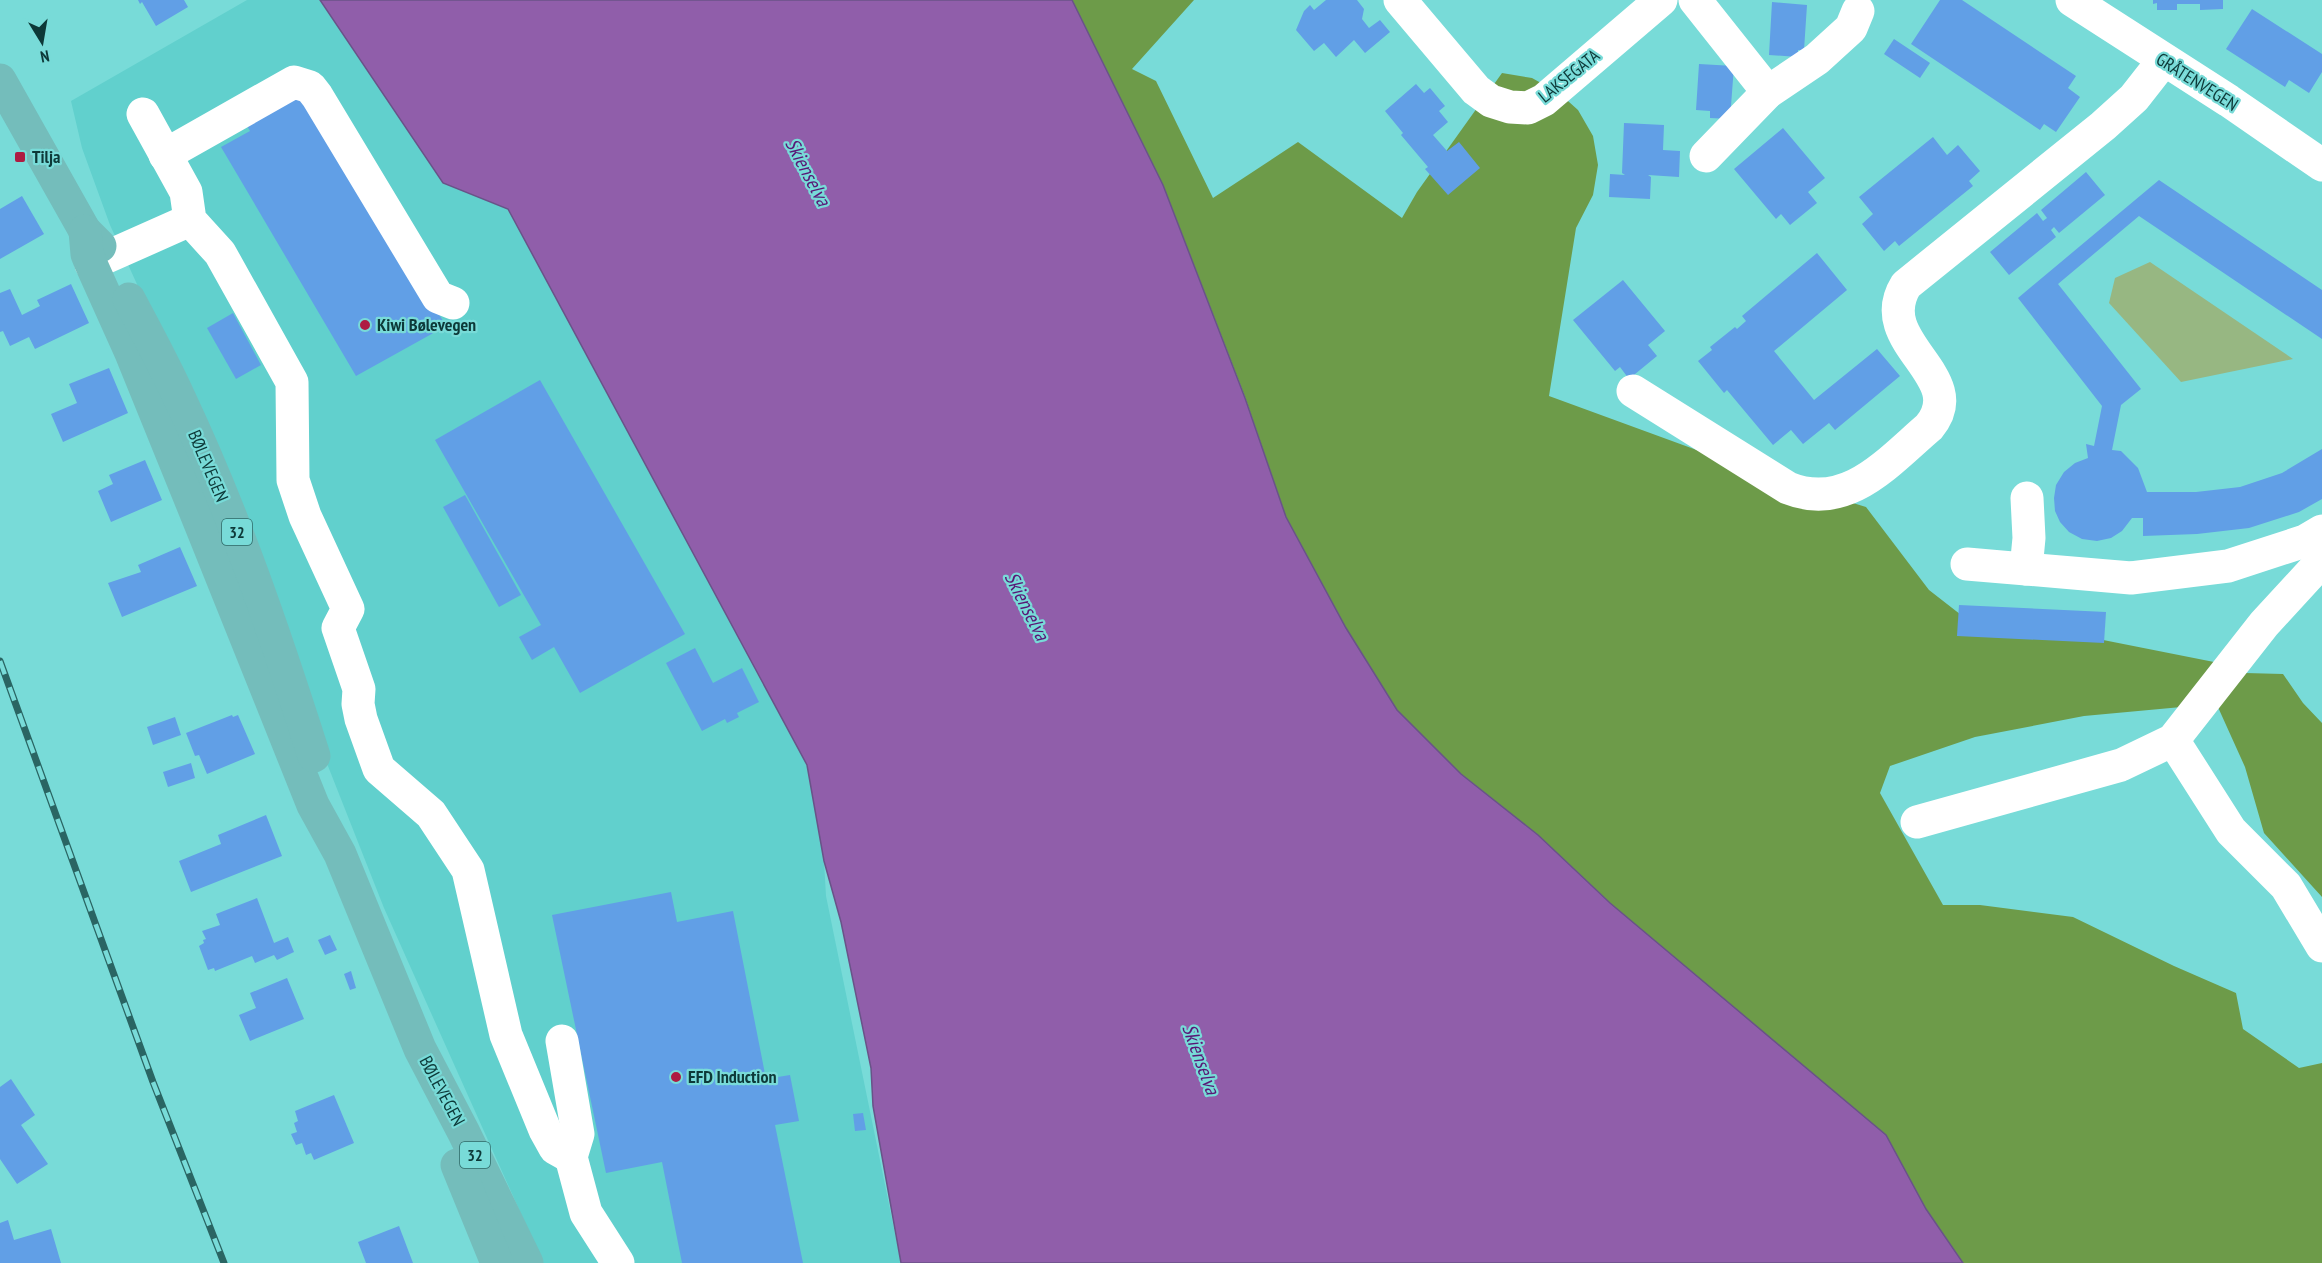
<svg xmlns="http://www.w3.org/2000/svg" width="2322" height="1263" viewBox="0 0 2322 1263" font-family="'PT Sans Narrow',sans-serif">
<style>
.built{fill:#61d0cd}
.green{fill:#97b782}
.forest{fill:#6d9b49}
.water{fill:#905eaa;stroke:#695388;stroke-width:1.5}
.building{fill:#619fe6}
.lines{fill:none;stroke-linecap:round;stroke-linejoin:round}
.minor{stroke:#fff;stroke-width:33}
.major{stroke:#74bdbb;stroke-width:33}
.rail-casing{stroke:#2a6563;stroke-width:7}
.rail{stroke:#78dbd8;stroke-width:4.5;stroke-dasharray:14;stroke-linecap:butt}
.poi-dot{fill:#ae1b42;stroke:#78dbd8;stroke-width:2}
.labels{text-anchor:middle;stroke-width:4.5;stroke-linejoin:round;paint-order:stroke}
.shield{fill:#78dbd8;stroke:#2d6a68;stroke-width:1.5}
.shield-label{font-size:16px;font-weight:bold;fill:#0d3938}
.street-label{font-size:18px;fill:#0d3938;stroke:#78dbd8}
.poi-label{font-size:18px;font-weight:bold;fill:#0d3938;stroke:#78dbd8;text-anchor:start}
.water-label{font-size:20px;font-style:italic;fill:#591775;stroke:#78dbd8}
</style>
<rect width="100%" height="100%" fill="#78dbd8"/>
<path class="built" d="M 247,0 L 320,0 L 443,183 L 508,209 L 807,765 L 824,861 L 826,896 L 901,1263 L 543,1263 L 384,908 L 311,723 L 213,451 L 110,225 L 82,148 L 71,101 Z"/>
<path class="green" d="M 2150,262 L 2293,359 L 2181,382 L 2109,303 L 2115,278 Z"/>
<g class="forest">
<path d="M 1072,0 L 1194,0 L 1132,69 L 1156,81 L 1213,198 L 1298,142 L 1402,218 L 1417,192 L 1502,73 L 1532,78 L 1559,93 L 1578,110 L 1593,136 L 1598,165 L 1593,195 L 1576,228 L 1549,396 L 1784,482 L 1866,507 L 1929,590 L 1974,625 L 2078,635 L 2214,662 L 2203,705 L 2084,716 L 1975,737 L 1890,766 L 1880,793 L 1943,905 L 1980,905 L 2073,917 L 2174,966 L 2236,993 L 2243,1029 L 2299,1068 L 2322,1063 L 2322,1263 L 1963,1263 L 1926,1209 L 1695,976 L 1610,903 L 1538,835 L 1461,774 L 1397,710 L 1346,628 L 1286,517 L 1245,397 L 1163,185 Z"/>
<path d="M 2245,673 L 2283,674 L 2303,703 L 2322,723 L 2322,897 L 2264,833 L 2245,767 L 2217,705 Z"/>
</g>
<path class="water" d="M 320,0 L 1072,0 L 1163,185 L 1245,398 L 1286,517 L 1346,628 L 1397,710 L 1461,774 L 1538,835 L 1610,903 L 1886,1135 L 1926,1209 L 1963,1263 L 901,1263 L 873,1106 L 871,1068 L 841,922 L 824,861 L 807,765 L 508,209 L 443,183 Z"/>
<g class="building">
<path d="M 138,0 L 184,0 L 188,7 L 156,26 L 142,2 L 140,4 Z"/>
<path d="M 1326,0 L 1357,0 L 1364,9 L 1362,19 L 1369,28 L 1380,20 L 1390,32 L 1365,53 L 1354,40 L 1336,57 L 1324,43 L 1314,51 L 1296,30 L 1304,11 L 1310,5 L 1314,10 Z"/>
<path d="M 1940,0 L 1962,0 L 2076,76 L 2068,88 L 2080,97 L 2056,132 L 2044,124 L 2040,130 L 1911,44 Z"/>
<path d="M 2153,0 L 2223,0 L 2223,9 L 2200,10 L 2200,4 L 2177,4 L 2177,10 L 2157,10 L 2157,3 L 2153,4 Z"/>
<path d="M 1772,2 L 1807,5 L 1804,50 L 1798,50 L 1798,57 L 1769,55 Z"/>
<path d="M 2252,9 L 2322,54 L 2322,72 L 2309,93 L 2289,80 L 2285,87 L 2226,49 Z"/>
<path d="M 1894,39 L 1930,63 L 1920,78 L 1884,54 Z"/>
<path d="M 1699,64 L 1734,66 L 1730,119 L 1710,118 L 1710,111 L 1696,110 Z"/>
<path d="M 1416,84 L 1424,93 L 1430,88 L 1445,106 L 1439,111 L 1448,122 L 1433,135 L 1447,151 L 1459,142 L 1480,168 L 1448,195 L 1425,169 L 1428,167 L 1401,135 L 1403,133 L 1385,111 Z"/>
<path d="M 286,94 L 311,97 L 446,326 L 356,376 L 221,147 L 250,131 L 243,119 Z"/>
<path d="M 1624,123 L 1664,125 L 1663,150 L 1680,151 L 1679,177 L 1648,175 L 1651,177 L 1650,199 L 1609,197 L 1610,174 L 1625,175 L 1622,173 Z"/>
<path d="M 1783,128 L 1825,178 L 1808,192 L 1817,203 L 1790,225 L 1781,214 L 1776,219 L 1734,169 Z"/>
<path d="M 1933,137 L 1947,155 L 1958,145 L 1980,171 L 1969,181 L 1973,186 L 1899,246 L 1895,241 L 1884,251 L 1862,224 L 1873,214 L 1859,197 Z"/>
<path d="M 2086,172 L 2105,195 L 2059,233 L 2054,227 L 2051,230 L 2056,237 L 2009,275 L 1990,252 L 2037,213 L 2043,221 L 2047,218 L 2041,210 Z"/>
<path d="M 2159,180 L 2322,290 L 2322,339 L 2139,216 L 2058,284 L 2141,389 L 2121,405 L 2112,450 L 2121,451 L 2138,468 L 2147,492 L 2196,492 L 2240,487 L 2282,473 L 2322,449 L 2322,499 L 2299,512 L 2249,528 L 2197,534 L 2143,536 L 2143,518 L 2132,518 L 2122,531 L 2111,538 L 2097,541 L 2082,539 L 2069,532 L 2060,522 L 2055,511 L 2054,498 L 2056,485 L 2064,472 L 2075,463 L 2088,458 L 2086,444 L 2094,446 L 2102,406 L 2018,298 Z"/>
<path d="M 22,196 L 44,234 L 0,259 L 0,209 Z"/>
<path d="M 1817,253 L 1847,290 L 1774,351 L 1814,400 L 1877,349 L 1900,376 L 1835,430 L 1829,423 L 1803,444 L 1791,430 L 1773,445 L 1727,390 L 1724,393 L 1698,361 L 1712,350 L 1710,347 L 1735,327 L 1737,329 L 1746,321 L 1742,316 Z"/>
<path d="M 1623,280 L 1665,331 L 1648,345 L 1657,356 L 1629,379 L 1620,367 L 1615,371 L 1573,320 Z"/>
<path d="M 71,284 L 89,323 L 35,349 L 29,337 L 10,346 L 3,331 L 0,332 L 0,293 L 10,289 L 22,315 L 40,306 L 37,300 Z"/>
<path d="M 233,313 L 261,365 L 236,379 L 207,328 Z"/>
<path d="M 109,368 L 128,413 L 63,442 L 51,414 L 77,403 L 69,384 Z"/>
<path d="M 540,380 L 685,634 L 580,693 L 554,647 L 532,660 L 519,637 L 541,625 L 435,440 Z"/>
<path d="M 145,460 L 162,500 L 111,522 L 98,491 L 113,484 L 109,475 Z"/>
<path d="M 465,495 L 521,595 L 499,607 L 443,507 Z"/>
<path d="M 180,547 L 197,586 L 122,617 L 108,583 L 141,572 L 138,565 Z"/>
<path d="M 1959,605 L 2106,612 L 2104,643 L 1957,636 Z"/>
<path d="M 695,648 L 713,683 L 742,668 L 759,702 L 737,713 L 739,717 L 727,723 L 725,719 L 702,731 L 666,663 Z"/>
<path d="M 232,715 L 233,717 L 238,715 L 255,754 L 207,774 L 199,755 L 195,756 L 186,733 Z"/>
<path d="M 175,717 L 181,735 L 153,745 L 147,727 Z"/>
<path d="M 191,763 L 195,778 L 168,787 L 163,772 Z"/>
<path d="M 266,815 L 282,856 L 191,892 L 179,861 L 221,844 L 218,835 Z"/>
<path d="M 671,892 L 677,922 L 733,911 L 766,1079 L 790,1075 L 799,1121 L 775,1125 L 803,1263 L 682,1263 L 662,1162 L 606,1173 L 552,915 Z"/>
<path d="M 257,898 L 274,943 L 288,937 L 294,952 L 277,960 L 274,955 L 255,963 L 252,956 L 215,971 L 214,968 L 208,970 L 199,946 L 204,943 L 203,940 L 206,939 L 202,931 L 220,925 L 216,914 Z"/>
<path d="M 330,935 L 337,950 L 325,955 L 318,940 Z"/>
<path d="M 351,971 L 356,988 L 350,990 L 344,974 Z"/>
<path d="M 287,978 L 304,1019 L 250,1041 L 239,1015 L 256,1008 L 250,993 Z"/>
<path d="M 11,1079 L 35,1115 L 21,1125 L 48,1164 L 17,1184 L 0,1159 L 0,1087 Z"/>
<path d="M 334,1095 L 354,1143 L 314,1160 L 311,1153 L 306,1155 L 302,1143 L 296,1145 L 291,1134 L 297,1132 L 294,1123 L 298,1121 L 295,1111 Z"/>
<path d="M 863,1113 L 866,1130 L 855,1131 L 853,1114 Z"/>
<path d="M 8,1220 L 14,1240 L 51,1229 L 61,1263 L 0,1263 L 0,1223 Z"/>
<path d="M 399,1226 L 413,1263 L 366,1263 L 358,1242 Z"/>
</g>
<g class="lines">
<g class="minor">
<path d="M 1400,0 L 1476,90 L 1491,101 L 1510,107 L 1528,108 L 1544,100 L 1661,0"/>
<path d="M 1695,0 L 1768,92"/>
<path d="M 2072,0 L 2229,101 L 2322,165"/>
<path d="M 143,114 L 186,192 L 190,220 L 220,253 L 292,382 L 293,480 L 305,516 L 348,609 L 338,628 L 359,689 L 358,704 L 361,719 L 379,769 L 431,814 L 468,870 L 506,1035 L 545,1130 L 555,1148 L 571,1157"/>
<path d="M 165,155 L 294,82 L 310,87 L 317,96 L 438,297 L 453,303"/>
<path d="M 1706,156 L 1768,92 L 1817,59 L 1851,28 L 1858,11"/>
<path d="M 91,264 L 190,220"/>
<path d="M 1633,391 L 1788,488 C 1847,512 1888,462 1929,427 C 1972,376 1870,343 1906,285 L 2103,126 L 2134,98 L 2163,61"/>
<path d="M 1967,564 L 2131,578 L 2228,566 L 2305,541 L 2322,531"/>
<path d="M 2026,569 L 2029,538 L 2027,498"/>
<path d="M 2173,740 L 2231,831 L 2286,886 L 2322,946"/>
<path d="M 1917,822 L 2121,765 L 2173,740 L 2264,624 L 2322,561"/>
<path d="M 562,1041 L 578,1134 L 571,1157 L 586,1213 L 618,1263"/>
</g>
<g class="major">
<path d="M 0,80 L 85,231 L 100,246"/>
<path d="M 85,231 L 87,254 L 91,264 L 131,353 L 202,528 L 313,805 L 340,854 L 420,1049 L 464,1133 L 527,1263"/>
<path d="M 129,299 C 146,331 164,364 179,397 C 234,513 275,634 314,756"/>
<path d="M 457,1165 L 497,1263"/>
</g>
<g class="rail-casing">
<path id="rail" d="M 0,661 L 153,1082 L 224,1263"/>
</g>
<use href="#rail" class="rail"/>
</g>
<g class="poi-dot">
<rect x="14" y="151" width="12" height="12" rx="3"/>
<circle cx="365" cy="325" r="6"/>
<circle cx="676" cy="1077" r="6"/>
</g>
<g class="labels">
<g class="shield">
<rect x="222" y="519" width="30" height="26" rx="4.5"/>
<rect x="460" y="1142" width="30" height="26" rx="4.5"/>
</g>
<g class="shield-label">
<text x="237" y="538">32</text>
<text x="475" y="1161">32</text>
</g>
<g class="street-label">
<text transform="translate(1569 76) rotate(-39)" y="6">LAKSEGATA</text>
<text transform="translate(2197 82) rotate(32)" y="6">GRÅTENVEGEN</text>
<text transform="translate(208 466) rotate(67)" y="6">BØLEVEGEN</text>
<text transform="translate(442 1091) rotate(62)" y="6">BØLEVEGEN</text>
</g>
<g class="poi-label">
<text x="32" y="163">Tilja</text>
<text x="377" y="331">Kiwi Bølevegen</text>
<text x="688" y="1083">EFD Induction</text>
</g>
<g class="water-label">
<text transform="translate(808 172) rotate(62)" y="7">Skienselva</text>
<text transform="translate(1027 606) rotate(63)" y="7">Skienselva</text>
<text transform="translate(1201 1059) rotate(70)" y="7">Skienselva</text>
</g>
</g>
<g transform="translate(42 42) rotate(169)" stroke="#78dbd8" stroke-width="4.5" paint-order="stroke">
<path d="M0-4.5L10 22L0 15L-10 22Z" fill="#0d3938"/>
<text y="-9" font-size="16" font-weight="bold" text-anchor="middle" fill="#0d3938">N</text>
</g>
</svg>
